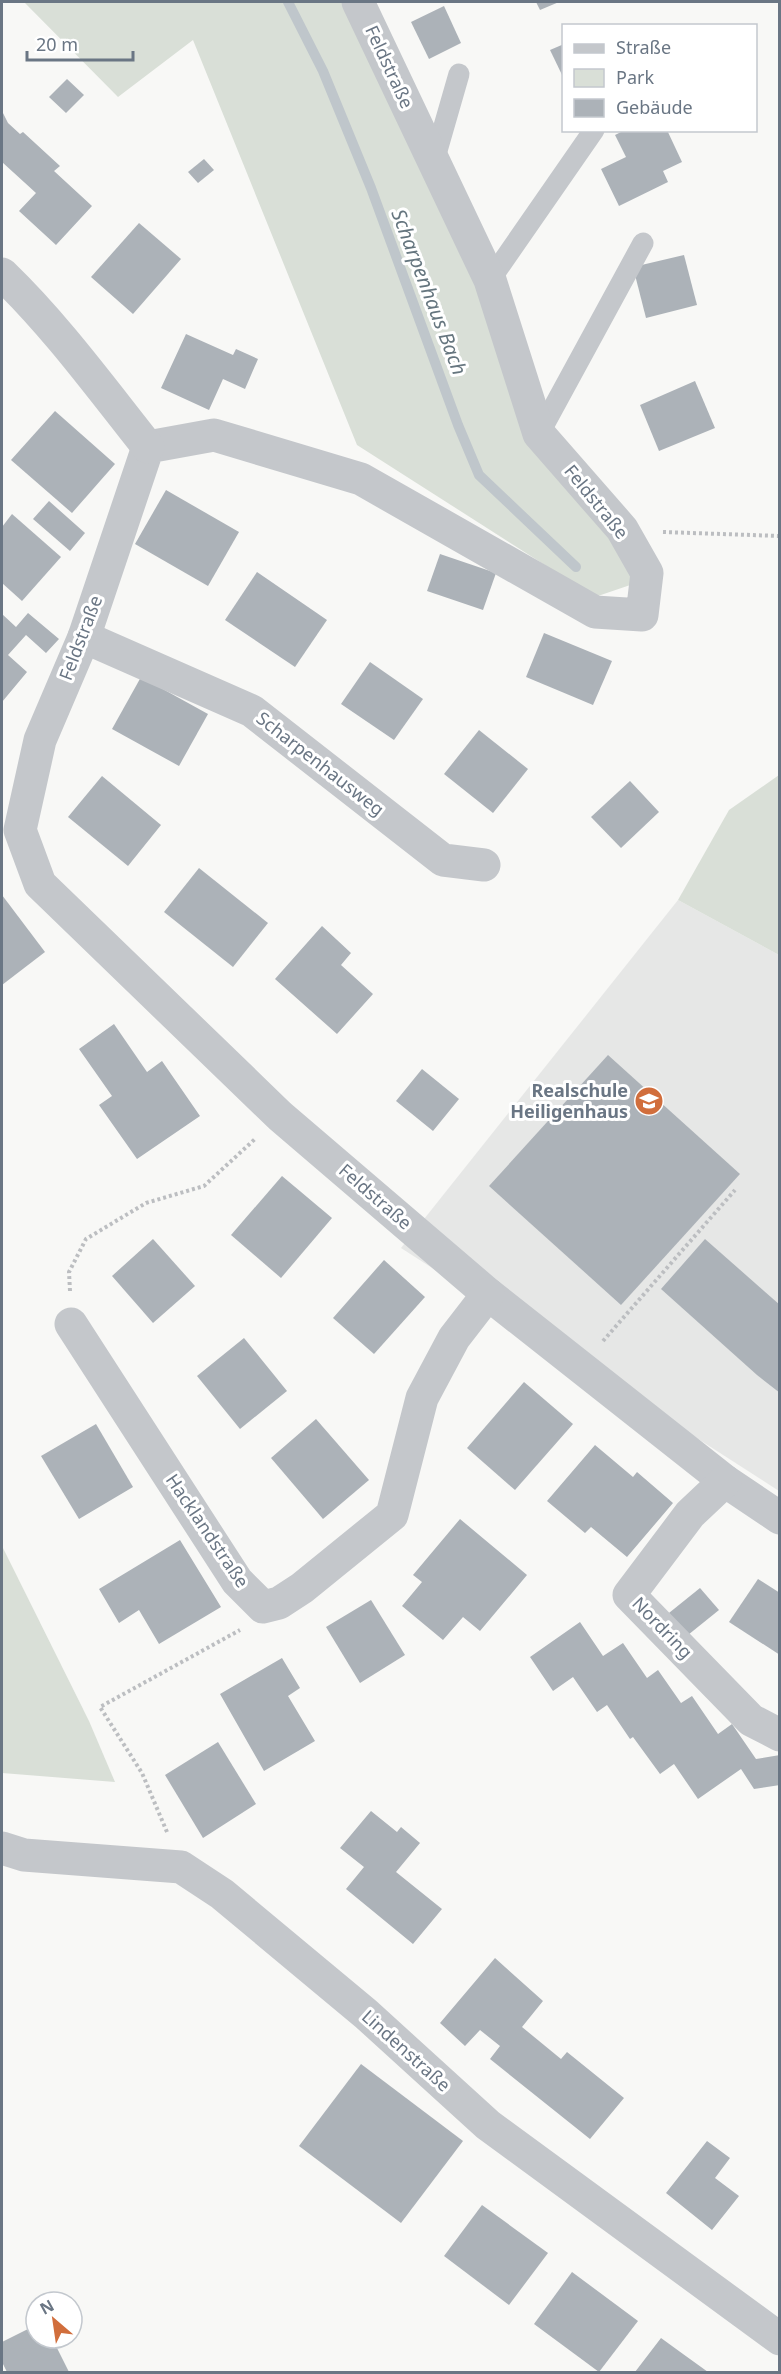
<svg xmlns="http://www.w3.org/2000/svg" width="781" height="2374" viewBox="0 0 781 2374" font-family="'Noto Sans',sans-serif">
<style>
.built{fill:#e6e7e6}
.green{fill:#d9dfd7}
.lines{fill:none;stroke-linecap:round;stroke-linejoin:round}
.stream{stroke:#bfc6cb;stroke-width:10}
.building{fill:#acb2b8}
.path{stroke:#bcbec1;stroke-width:4;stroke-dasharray:3 3;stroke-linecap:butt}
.lane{stroke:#c4c7cb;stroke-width:21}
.street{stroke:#c4c7cb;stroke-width:33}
.labels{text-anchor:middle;stroke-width:6;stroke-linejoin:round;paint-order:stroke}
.street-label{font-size:18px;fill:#6a7684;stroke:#fff}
.poi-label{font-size:18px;font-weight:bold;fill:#6a7684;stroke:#fff;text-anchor:end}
.water-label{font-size:20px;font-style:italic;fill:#66767f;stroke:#fff}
</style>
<rect width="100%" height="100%" fill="#f8f8f6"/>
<path class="built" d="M 678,900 L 779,955 L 779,1491 L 401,1248 Z"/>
<g class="green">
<path d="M 24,2 L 361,2 L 539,433 L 642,581 L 595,597 L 357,445 L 193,40 L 118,97 Z"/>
<path d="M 779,775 L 779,955 L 678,900 L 729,810 Z"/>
<path d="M 2,1546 L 89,1721 L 115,1782 L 2,1773 Z"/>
</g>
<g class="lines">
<path class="stream" d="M 288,2 L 323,71 L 371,188 L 458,425 L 479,475 L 576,567"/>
</g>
<g class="building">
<path d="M 536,2 L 559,2 L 540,10 Z"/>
<path d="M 444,6 L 461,43 L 429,59 L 411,22 Z"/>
<path d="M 564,44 L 564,79 L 550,50 Z"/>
<path d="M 67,79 L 84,95 L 66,113 L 49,97 Z"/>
<path d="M 2,111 L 8,123 L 20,134 L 23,132 L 60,166 L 54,171 L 92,206 L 56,245 L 19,211 L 36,193 L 2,162 Z"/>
<path d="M 625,130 L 667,130 L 682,162 L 663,171 L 668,182 L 619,206 L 601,169 L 626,157 L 615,135 Z"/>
<path d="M 204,159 L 214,170 L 198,183 L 188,172 Z"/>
<path d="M 139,223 L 181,259 L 133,314 L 91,277 Z"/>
<path d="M 684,255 L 697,305 L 646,318 L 633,267 Z"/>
<path d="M 186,334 L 233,355 L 236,349 L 258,359 L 245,389 L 223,379 L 209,410 L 161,388 Z"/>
<path d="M 695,381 L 715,428 L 659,451 L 640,405 Z"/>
<path d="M 55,411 L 115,464 L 72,513 L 11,460 Z"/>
<path d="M 166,490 L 239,532 L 208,586 L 135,544 Z"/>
<path d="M 49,501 L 85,533 L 70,551 L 33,519 Z"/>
<path d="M 12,514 L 61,557 L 22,601 L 2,583 L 2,527 Z"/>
<path d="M 440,554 L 496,573 L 483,610 L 427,591 Z"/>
<path d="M 257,572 L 327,620 L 295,667 L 225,620 Z"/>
<path d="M 28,613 L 59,639 L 46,653 L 26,635 L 8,655 L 27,672 L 2,702 L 2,614 L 16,627 Z"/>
<path d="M 544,633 L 612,661 L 593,705 L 526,677 Z"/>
<path d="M 370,662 L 423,699 L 394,740 L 341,704 Z"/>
<path d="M 141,677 L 208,714 L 179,766 L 112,729 Z"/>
<path d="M 479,730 L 528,769 L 493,813 L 444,774 Z"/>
<path d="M 102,776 L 161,825 L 128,866 L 68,817 Z"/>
<path d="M 630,781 L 659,812 L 621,848 L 591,817 Z"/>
<path d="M 199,868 L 268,923 L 233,967 L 164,912 Z"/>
<path d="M 2,895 L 45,952 L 2,985 Z"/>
<path d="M 322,926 L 351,953 L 341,965 L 373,994 L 337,1034 L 275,979 Z"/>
<path d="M 114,1024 L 147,1072 L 162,1061 L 200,1116 L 137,1159 L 99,1105 L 112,1096 L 79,1049 Z"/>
<path d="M 608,1055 L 740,1174 L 621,1305 L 489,1186 Z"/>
<path d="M 422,1069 L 459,1099 L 433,1131 L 396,1101 Z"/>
<path d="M 282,1176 L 332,1218 L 281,1278 L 231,1235 Z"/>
<path d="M 153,1239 L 195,1286 L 153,1323 L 112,1276 Z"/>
<path d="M 705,1239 L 780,1305 L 780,1393 L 757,1375 L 661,1289 Z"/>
<path d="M 384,1260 L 425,1297 L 374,1354 L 333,1318 Z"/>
<path d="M 244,1338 L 287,1391 L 240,1429 L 197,1376 Z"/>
<path d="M 524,1382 L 573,1424 L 515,1490 L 467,1448 Z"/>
<path d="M 316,1419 L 369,1480 L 323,1519 L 271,1458 Z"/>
<path d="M 96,1424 L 133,1487 L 79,1519 L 41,1456 Z"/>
<path d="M 595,1445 L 633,1477 L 637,1472 L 673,1503 L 627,1557 L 591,1527 L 585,1533 L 547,1501 Z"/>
<path d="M 460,1519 L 527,1575 L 480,1631 L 463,1617 L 443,1640 L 402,1606 L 422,1582 L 413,1575 Z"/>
<path d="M 180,1540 L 221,1607 L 159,1644 L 139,1610 L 119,1623 L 99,1589 Z"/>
<path d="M 758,1579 L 780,1593 L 780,1655 L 729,1622 Z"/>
<path d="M 700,1588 L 719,1610 L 683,1639 L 664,1617 Z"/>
<path d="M 371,1600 L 405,1655 L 360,1683 L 326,1627 Z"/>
<path d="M 580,1622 L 603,1656 L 623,1643 L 647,1678 L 658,1670 L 681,1703 L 692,1696 L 718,1734 L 732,1724 L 756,1759 L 780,1755 L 780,1785 L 754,1789 L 741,1769 L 698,1799 L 674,1764 L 660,1774 L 633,1737 L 630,1739 L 607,1705 L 597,1712 L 573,1677 L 553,1691 L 530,1657 Z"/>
<path d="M 282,1658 L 300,1688 L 288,1696 L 315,1741 L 264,1771 L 220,1694 Z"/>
<path d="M 218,1742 L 256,1804 L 203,1838 L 165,1775 Z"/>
<path d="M 371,1811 L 397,1832 L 401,1827 L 420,1843 L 396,1872 L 442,1909 L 413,1944 L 346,1889 L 364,1867 L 340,1848 Z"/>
<path d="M 495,1958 L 543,2001 L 522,2027 L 561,2059 L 567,2052 L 624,2098 L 590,2139 L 490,2059 L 500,2046 L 480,2030 L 465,2046 L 440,2023 Z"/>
<path d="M 361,2064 L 463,2141 L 401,2223 L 299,2146 Z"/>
<path d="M 707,2141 L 730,2158 L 715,2178 L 739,2196 L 712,2230 L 666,2193 Z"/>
<path d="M 482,2205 L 548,2253 L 509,2305 L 444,2256 Z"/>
<path d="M 572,2272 L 638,2321 L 599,2372 L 534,2324 Z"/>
<path d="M 36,2325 L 36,2338 L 52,2338 L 69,2372 L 7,2372 L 2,2362 L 2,2342 Z"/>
<path d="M 661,2338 L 683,2354 L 708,2372 L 635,2372 Z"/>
</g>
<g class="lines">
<g class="path">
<path d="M 663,532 L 780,536"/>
<path d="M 70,1291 L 69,1272 L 86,1239 L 146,1203 L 204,1186 L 255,1139"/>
<path d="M 603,1341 L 735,1190"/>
<path d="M 167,1832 L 142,1773 L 100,1707 L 240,1630"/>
</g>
<g class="lane">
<path d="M 434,161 L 459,74"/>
<path d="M 490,280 L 594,130"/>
<path d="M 539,434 L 643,243"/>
</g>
<g class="street">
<path d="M 358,2 L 490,280 L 539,434 L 622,529 L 647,573 L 642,615 L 595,612 L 361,479 L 214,435 L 148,447 L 84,637 L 40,740 L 20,830 L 40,884 L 280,1116 L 488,1294 L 725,1481 L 780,1518"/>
<path d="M 2,274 C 56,326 101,388 148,447"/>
<path d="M 84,637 L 252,711 L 443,860 L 484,865"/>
<path d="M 71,1324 L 237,1581 L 263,1607 L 279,1603 L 302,1588 L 392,1515 L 422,1398 L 454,1338 L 488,1294"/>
<path d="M 725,1481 L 690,1514 L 629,1595 L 751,1720 L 780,1735"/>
<path d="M 2,1848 L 24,1855 L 181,1867 L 222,1894 L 366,2014 L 488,2125 L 780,2339"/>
</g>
</g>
<defs>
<g id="school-disc" transform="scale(1.5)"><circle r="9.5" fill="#d16e3c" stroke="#fff"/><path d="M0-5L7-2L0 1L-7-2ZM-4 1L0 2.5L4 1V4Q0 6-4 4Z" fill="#fff"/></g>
</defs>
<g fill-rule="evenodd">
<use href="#school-disc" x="649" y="1101"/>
</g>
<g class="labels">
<g class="street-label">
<text transform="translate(389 67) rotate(65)" y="6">Feldstraße</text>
<text transform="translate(596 502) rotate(51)" y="6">Feldstraße</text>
<text transform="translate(81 638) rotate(-69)" y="6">Feldstraße</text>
<text transform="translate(320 764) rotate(38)" y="6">Scharpenhausweg</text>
<text transform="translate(375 1197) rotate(41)" y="6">Feldstraße</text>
<text transform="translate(207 1531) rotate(56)" y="6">Hacklandstraße</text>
<text transform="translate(662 1628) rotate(46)" y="6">Nordring</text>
<text transform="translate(406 2051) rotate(42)" y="6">Lindenstraße</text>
</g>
<g class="poi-label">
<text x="628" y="1097">Realschule<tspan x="628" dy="21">Heiligenhaus</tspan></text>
</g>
<g class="water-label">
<text transform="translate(429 292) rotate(69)" y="7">Scharpenhaus Bach</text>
</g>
</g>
<rect width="781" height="2374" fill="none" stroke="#6a7684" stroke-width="6"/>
<rect x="562" y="24" width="195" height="108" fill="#ffffff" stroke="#c3c8ce" stroke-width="1.5"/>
<rect x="574" y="44" width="30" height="9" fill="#c4c7cb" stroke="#c3c8ce" stroke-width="1.5"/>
<text x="616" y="54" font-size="18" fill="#6a7684">Straße</text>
<rect x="574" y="69" width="30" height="18" fill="#d9dfd7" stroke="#c3c8ce" stroke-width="1.5"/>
<text x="616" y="84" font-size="18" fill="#6a7684">Park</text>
<rect x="574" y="99" width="30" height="18" fill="#acb2b8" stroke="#c3c8ce" stroke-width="1.5"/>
<text x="616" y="114" font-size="18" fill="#6a7684">Gebäude</text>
<g transform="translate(54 2320) rotate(331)"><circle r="28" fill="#ffffff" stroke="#c3c8ce" stroke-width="1.5"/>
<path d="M0-4.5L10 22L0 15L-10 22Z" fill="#d16e3c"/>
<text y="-9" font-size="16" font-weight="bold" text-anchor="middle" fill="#6a7684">N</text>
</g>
<path d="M27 51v9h106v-9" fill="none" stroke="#6a7684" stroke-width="3"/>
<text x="36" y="51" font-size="18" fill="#6a7684" stroke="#ffffff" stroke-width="4.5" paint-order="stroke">20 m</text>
</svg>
